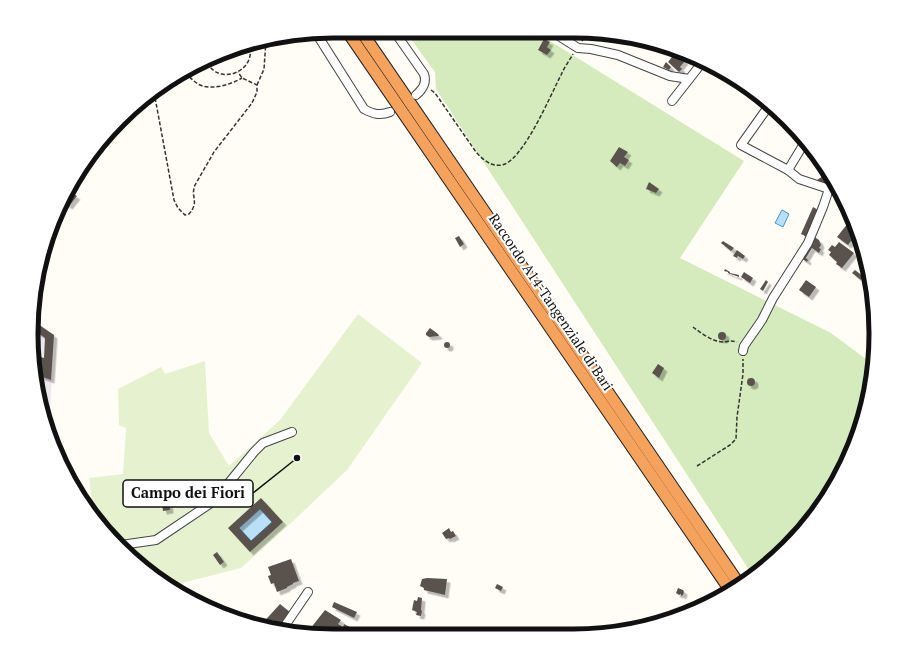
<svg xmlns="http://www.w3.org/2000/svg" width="907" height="667" viewBox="0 0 907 667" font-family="'PT Serif',serif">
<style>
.industrial{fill:#eee6ef}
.green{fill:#d5ebbd}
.pitch{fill:#e6f2cf}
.water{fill:#b9e0f7;stroke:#3f96cf}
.building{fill:#5a524d;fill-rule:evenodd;filter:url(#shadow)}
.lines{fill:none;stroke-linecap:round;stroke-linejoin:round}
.minor-casing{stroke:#444;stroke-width:10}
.highway-casing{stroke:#222;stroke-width:13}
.path{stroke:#333;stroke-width:1.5;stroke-dasharray:4 2;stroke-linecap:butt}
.minor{stroke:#fff;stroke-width:8}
.highway{stroke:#f5a25d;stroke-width:11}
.labels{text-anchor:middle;stroke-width:4;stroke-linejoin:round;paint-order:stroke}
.street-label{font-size:14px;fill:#111;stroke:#fff}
.rim{fill:none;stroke:#111;stroke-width:5}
.leader{fill:none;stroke:#111;stroke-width:1.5}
.callout-dot{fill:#111;stroke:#fff;stroke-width:1.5}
.callout{fill:#fff;stroke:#111;stroke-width:1.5}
.callout-label{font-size:15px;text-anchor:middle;font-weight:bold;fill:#111}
</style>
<defs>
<filter id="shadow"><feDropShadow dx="3.5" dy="3.5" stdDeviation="0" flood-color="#0004"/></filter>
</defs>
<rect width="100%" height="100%" fill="#fffdf5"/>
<path class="industrial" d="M 35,322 L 54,335 L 49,429 L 34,373 Z"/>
<path class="green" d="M 405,31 L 518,31 L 523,34 L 537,33 L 744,161 L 680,258 L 831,333 L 874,365 L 873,373 L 860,431 L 836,485 L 801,533 L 758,573 L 753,576 L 436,89 L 435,72 Z"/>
<path class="pitch" d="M 358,314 L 422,363 L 347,470 L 291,523 L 241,568 L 170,586 L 149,573 L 94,518 L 89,478 L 123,474 L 126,428 L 119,425 L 118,389 L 161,367 L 165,374 L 205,361 L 209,433 L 229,466 L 280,420 Z"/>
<g class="water">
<path d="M 782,210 L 789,214 L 783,227 L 775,223 Z"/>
<path d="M 260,509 L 272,522 L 251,541 L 239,528 Z"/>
</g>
<g class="building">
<path d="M 544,39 L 550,42 L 547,47 L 551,50 L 547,55 L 538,50 Z"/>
<path d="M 672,50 L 676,52 L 685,61 L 680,67 L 682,69 L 679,72 L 668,62 L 672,57 L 669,54 Z"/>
<path d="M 666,62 L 671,67 L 669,70 L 663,67 Z"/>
<path d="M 619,147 L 628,152 L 624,157 L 629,160 L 625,166 L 620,163 L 617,167 L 610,161 Z"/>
<path d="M 823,176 L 827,182 L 820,185 L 817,180 Z"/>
<path d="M 649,182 L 659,189 L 656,193 L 646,189 Z"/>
<path d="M 68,191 L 77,196 L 69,206 L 66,204 L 67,201 L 65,205 L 62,202 L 66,198 L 64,197 Z"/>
<path d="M 813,207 L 818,210 L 807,237 L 801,234 Z"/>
<path d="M 852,218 L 859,239 L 858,240 L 859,242 L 855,245 L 851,241 L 848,245 L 837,237 Z"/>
<path d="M 459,236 L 464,244 L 460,247 L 455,238 Z"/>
<path d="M 813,236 L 819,240 L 821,245 L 819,248 L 821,249 L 819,253 L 812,248 L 806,258 L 808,260 L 807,262 L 801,258 Z"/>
<path d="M 723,241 L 734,248 L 731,251 L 721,243 Z"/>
<path d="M 839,242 L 854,253 L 842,268 L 836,264 L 837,262 L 829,255 L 831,252 L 828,250 L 832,245 L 835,247 Z"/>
<path d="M 737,250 L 745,256 L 743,259 L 738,256 L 737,258 L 733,256 Z"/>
<path d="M 865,253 L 866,255 L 868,268 L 857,260 L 861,254 L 863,256 Z"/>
<path d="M 725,269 L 730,272 L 730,273 L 739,275 L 739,277 L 728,273 L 728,272 L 724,271 Z"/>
<path d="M 855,270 L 864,277 L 861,280 L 852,273 Z"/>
<path d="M 744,272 L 753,278 L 750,283 L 741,277 Z"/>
<path d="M 766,280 L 768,282 L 763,291 L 760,289 Z"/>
<path d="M 806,280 L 816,287 L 809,297 L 799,290 Z"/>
<path d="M 35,322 L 54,335 L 51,380 L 34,374 L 34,355 L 44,358 L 45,338 L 35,331 Z"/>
<path d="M 430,328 L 438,334 L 439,336 L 429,337 L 426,335 L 426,333 Z"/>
<circle cx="722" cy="336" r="4"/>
<circle cx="447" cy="345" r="3"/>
<path d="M 658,364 L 664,368 L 659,378 L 652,373 Z"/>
<circle cx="751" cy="382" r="4"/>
<path d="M 261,498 L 283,522 L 250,552 L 228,528 ZM 260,509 L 272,522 L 251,541 L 239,528 Z"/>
<path d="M 169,502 L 170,510 L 163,511 L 162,503 Z"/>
<path d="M 449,528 L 451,532 L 453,531 L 456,536 L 450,539 L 449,538 L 446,539 L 442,533 Z"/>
<path d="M 217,552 L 224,562 L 220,565 L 213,555 Z"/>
<path d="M 291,559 L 299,581 L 293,583 L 293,584 L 287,587 L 287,588 L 277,592 L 274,583 L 271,584 L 268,576 L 271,575 L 268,567 Z"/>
<path d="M 427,578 L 447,579 L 445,595 L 424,590 L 424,588 L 420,586 L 422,579 Z"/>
<path d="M 497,584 L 503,587 L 501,591 L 495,588 Z"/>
<path d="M 678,588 L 683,590 L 684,592 L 683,595 L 681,596 L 681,594 L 679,595 L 676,593 Z"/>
<path d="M 418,597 L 422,598 L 421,610 L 422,611 L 421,616 L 416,615 L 417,612 L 412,610 L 414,600 L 417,601 Z"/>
<path d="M 334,602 L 357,612 L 354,618 L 332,607 Z"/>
<path d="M 280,604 L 291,613 L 281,627 L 273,620 L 267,628 L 260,626 Z"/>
<path d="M 325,610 L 341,620 L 338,624 L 343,627 L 344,624 L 350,627 L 358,634 L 357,635 L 313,635 L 306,634 Z"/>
</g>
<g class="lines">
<g class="minor-casing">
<g id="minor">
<path d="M 394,31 L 424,74 C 427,83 423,89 416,95"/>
<path d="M 551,31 L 578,48 L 591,49 L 618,55 L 670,76 L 689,79"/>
<path d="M 316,33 L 364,109 C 373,114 380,116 390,112"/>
<path d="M 672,101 L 701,64"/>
<path d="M 788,170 L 805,142"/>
<path d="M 743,351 L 744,346 L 762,320 L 773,298 L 808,243 L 823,207 L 829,189 L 799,179 L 788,170 L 741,145 L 768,107"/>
<path d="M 121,545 L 156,540 L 214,501 L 254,452 L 263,443 L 292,432"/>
<path d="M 282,630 L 308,592"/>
</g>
</g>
<g class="highway-casing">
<g id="highway">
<path d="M 347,31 L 730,590"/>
<path d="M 361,31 L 739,584"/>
</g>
</g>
<g class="path">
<path d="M 582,41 L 588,33"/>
<path d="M 207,63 C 221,87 258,70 249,44"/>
<path d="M 185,73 C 189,76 193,81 198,84 C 210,91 230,85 242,78"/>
<path d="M 257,85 L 264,69 L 266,40"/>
<path d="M 431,90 L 435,93 L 476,152 C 482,159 491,167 502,165 C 523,161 551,94 561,75 C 564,68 569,61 573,54"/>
<path d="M 154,92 L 174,200 L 178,208 L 185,215 L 189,214 C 200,201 190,198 195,185 L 214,152 L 252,103 L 257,92 L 257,85 L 242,78 L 238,72"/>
<path d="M 693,327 C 701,333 711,341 722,342 C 728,342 730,340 737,342"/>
<path d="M 697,466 L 730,445 L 736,439 L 737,417 L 743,374 L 743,359"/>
</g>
<use href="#minor" class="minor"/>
<use href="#highway" class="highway"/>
</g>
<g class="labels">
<g class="street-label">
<text transform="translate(551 302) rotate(56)" y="5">Raccordo A14-Tangenziale di Bari</text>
</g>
</g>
<path d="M0 0H907V667H0ZM333 38H574A295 295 0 0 1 869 333V334A295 295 0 0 1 574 629H333A295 295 0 0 1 38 334V333A295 295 0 0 1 333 38Z" fill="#fff" fill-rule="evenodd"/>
<path class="rim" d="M333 38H574A295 295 0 0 1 869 333V334A295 295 0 0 1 574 629H333A295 295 0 0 1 38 334V333A295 295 0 0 1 333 38Z"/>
<path class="leader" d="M297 458L253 493"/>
<circle class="callout-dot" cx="297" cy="458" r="4"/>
<rect class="callout" x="123" y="480" width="130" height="27" rx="4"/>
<g class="callout-label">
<text x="188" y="498">Campo dei Fiori</text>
</g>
</svg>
